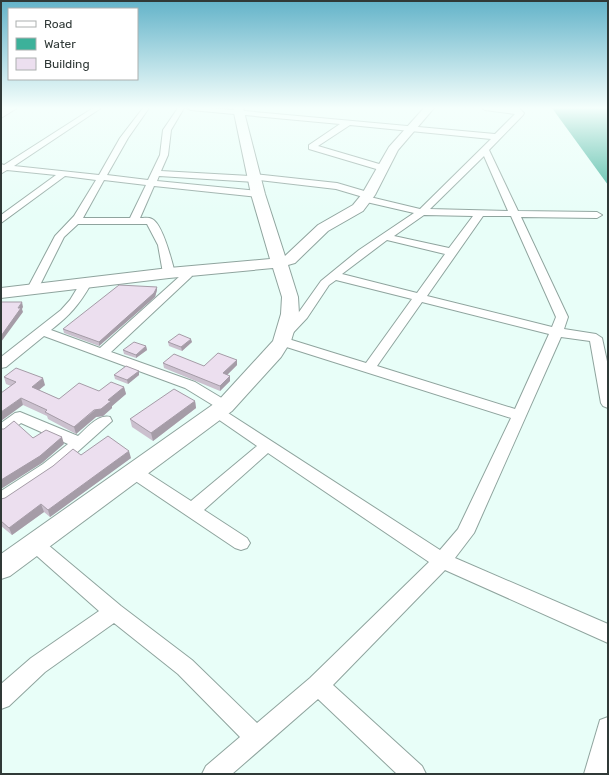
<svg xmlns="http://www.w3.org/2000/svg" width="609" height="775" viewBox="0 0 609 775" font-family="Rubik,sans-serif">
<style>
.water{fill:#3cb19a}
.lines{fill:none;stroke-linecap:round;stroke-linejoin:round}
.street-casing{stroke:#8fa49e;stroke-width:2}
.secondary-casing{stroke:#8fa49e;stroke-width:2}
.street{fill:#fff;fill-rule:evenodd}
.secondary{fill:#fff;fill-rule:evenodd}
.wall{fill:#cbc0ce}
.shaded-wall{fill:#a59ca7}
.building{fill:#ecdfef;stroke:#a59ca7}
</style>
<rect width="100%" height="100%" fill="#e8fef8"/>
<path class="water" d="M 552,108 L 608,108 L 608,185 Z"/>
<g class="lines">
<g class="street-casing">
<g id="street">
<path d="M 93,108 L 101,108 L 14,166 L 99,175 L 120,138 L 143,108 L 149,108 L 128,138 L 107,175 L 148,180 L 160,155 L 163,130 L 178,108 L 184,108 L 171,130 L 168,155 L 161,171 L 250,176 L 254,174 L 337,183 L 371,193 L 373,195 L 370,197 L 420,209 L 491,139 L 350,125 L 318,146 L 386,166 L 387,168 L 383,171 L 309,149 L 309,145 L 340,124 L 191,110 L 187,108 L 211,108 L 495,134 L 515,114 L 485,110 L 482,108 L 519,108 L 524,113 L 523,115 L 489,150 L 518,211 L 597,212 L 602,215 L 597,218 L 521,217 L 568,317 L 564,329 L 596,334 L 602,338 L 608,366 L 608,408 L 603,406 L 601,403 L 590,341 L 561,337 L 474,533 L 455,558 L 608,624 L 608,643 L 445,570 L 333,685 L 422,766 L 426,774 L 397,774 L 318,699 L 232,774 L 202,774 L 206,766 L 240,737 L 178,674 L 114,623 L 45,672 L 9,706 L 1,709 L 1,684 L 31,658 L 99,611 L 29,549 L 26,544 L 29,539 L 35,537 L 41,539 L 121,606 L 192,660 L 257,723 L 310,678 L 429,562 L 268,453 L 204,510 L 247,538 L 250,543 L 247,548 L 241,550 L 235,548 L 128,476 L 126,472 L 128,468 L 134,466 L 140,468 L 191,501 L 257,446 L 212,415 L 210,412 L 212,409 L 216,407 L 185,388 L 44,336 L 6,367 L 1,368 L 1,357 L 61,310 L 70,300 L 81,282 L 85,281 L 91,284 C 79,305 70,315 51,330 L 100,348 L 180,276 L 177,272 L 179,270 L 187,270 L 192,276 L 190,278 L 111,352 L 195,382 L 230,403 L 232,406 L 230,409 L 225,411 L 440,550 L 458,529 L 511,418 L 277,344 L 276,341 L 282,337 L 366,363 L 412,299 L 336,280 L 329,285 L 307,318 L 290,336 L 282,336 L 280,333 L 299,312 L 321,281 L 359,250 L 414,213 L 362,201 L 360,199 L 363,197 L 336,189 L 259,180 L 255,182 L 159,176 L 157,181 L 258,191 L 263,194 L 258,197 L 154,186 L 140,218 C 143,218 149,217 152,219 C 163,224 172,262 175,273 L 173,275 L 165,275 L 163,273 L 158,245 L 147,224 L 78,224 L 64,237 L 36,293 L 28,293 L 26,291 L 55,236 L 74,216 L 96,180 L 65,176 L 1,223 L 1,215 L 56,175 L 7,170 L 2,173 L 1,164 L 4,165 ZM 484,156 L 508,211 L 430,209 ZM 104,180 L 146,185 L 130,218 L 83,218 ZM 424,215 L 473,216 L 449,248 L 394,236 ZM 483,216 L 511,216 L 556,317 L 552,327 L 427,296 ZM 387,240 L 445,254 L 417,293 L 342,274 ZM 422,302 L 549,334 L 515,409 L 377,366 Z"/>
<path d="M 20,412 L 78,436 C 87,428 98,414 110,417 L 112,421 L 55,472 L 7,504 L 1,505 L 1,491 L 43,464 L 68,444 L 21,423 L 6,435 L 1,436 L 1,423 L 15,413 Z"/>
<path d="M 608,717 L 608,774 L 584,774 L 600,720 Z"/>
</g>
</g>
<g class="secondary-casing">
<g id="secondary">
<path d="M 5,108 L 17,108 L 1,118 L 1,110 Z"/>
<path d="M 233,108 L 243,108 L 265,194 L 285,256 L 318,225 L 353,205 L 362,194 L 389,147 L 424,108 L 434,108 L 398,150 L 375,195 L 363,211 L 328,231 L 295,263 L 288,265 L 298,297 L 299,314 L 291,341 L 281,357 L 232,411 L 10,576 L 1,579 L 1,554 L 218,401 L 273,341 L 281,314 L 282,297 L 273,268 L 169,278 L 1,298 L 1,288 L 169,268 L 270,259 L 251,194 Z"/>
</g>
</g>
<use href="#street" class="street"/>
<use href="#secondary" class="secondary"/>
</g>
<g class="wall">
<path d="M 157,290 L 155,297 L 99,346 L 64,333 L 63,329 Z"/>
<path d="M 168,342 L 192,342 L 182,351 L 169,346 Z"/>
<path d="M 146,346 L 147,350 L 136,358 L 124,354 L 123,350 Z"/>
<path d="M 237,360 L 237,365 L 227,375 L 230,376 L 230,381 L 220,391 L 164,368 L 163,363 L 204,366 Z"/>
<path d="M 139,371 L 139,375 L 128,384 L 115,379 L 114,375 Z"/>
<path d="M 4,377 L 45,385 L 39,390 L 59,399 L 124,387 L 126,394 L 112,406 L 112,408 L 103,416 L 96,417 L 76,434 L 48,419 L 47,416 L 23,405 L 11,386 L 6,384 Z"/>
<path d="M 195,401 L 196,408 L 153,441 L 132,427 L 130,419 Z"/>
<path d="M 81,455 L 131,458 L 50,517 L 44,512 L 12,535 L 1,526 L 1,499 L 5,498 Z"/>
</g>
<g class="shaded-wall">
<path d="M 157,287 L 157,290 L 155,297 L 99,346 L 99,342 Z"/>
<path d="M 22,302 L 23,307 L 22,309 L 23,312 L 1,342 L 1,336 Z"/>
<path d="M 191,339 L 192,342 L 182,351 L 181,347 Z"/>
<path d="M 146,346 L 147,350 L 136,358 L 136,355 Z"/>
<path d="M 237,360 L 237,365 L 224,378 L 223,373 Z"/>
<path d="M 139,371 L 139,375 L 128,384 L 127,380 Z"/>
<path d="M 230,376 L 230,381 L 220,391 L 220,386 Z"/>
<path d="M 43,378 L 45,385 L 34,394 L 32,387 Z"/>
<path d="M 124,387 L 126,394 L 112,406 L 112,408 L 103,416 L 96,417 L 76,434 L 74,427 Z"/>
<path d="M 21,398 L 23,405 L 1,421 L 1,412 Z"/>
<path d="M 195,401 L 196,408 L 153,441 L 151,433 Z"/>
<path d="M 62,437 L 64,444 L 42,463 L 1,489 L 1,480 Z"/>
<path d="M 129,451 L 131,458 L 50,517 L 48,510 Z"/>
<path d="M 41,504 L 44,512 L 12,535 L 9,528 Z"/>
</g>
<g class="building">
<path d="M 119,285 L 157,287 L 154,293 L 99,342 L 63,329 Z"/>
<path d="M 1,302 L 22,302 L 18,308 L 21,308 L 1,336 Z"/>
<path d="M 179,334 L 191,339 L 181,347 L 168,342 Z"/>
<path d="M 134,342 L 146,346 L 136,355 L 123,350 Z"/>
<path d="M 218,353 L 237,360 L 223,373 L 230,376 L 220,386 L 163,363 L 174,354 L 204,366 Z"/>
<path d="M 126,366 L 139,371 L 127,380 L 114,375 Z"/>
<path d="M 16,368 L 43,378 L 32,387 L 59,399 L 79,383 L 99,391 L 111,382 L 124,387 L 108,400 L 111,401 L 101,409 L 94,410 L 74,427 L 45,412 L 47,410 L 21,398 L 1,412 L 1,393 L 16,382 L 4,377 Z"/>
<path d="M 174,389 L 195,401 L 151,433 L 130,419 Z"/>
<path d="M 14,421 L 33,438 L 46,430 L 62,437 L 40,456 L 1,480 L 1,429 L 4,429 Z"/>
<path d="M 108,436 L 129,451 L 48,510 L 41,504 L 9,528 L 1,521 L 1,499 L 5,498 L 53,466 L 73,449 L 81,455 Z"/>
</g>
<linearGradient id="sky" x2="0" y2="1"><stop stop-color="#63b3c9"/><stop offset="0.5" stop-color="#f5fffc"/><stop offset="1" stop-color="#f5fffc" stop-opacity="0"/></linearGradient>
<rect width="609" height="216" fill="url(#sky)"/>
<rect width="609" height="775" fill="none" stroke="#303937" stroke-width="4"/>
<rect x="8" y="8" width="130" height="72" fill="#ffffff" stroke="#acb0af"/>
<rect x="16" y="21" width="20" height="6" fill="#ffffff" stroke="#acb0af"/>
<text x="44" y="28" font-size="12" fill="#303937">Road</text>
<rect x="16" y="38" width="20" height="12" fill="#3cb19a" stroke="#acb0af"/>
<text x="44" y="48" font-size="12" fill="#303937">Water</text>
<rect x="16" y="58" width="20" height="12" fill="#ecdfef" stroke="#acb0af"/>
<text x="44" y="68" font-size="12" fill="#303937">Building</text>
</svg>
